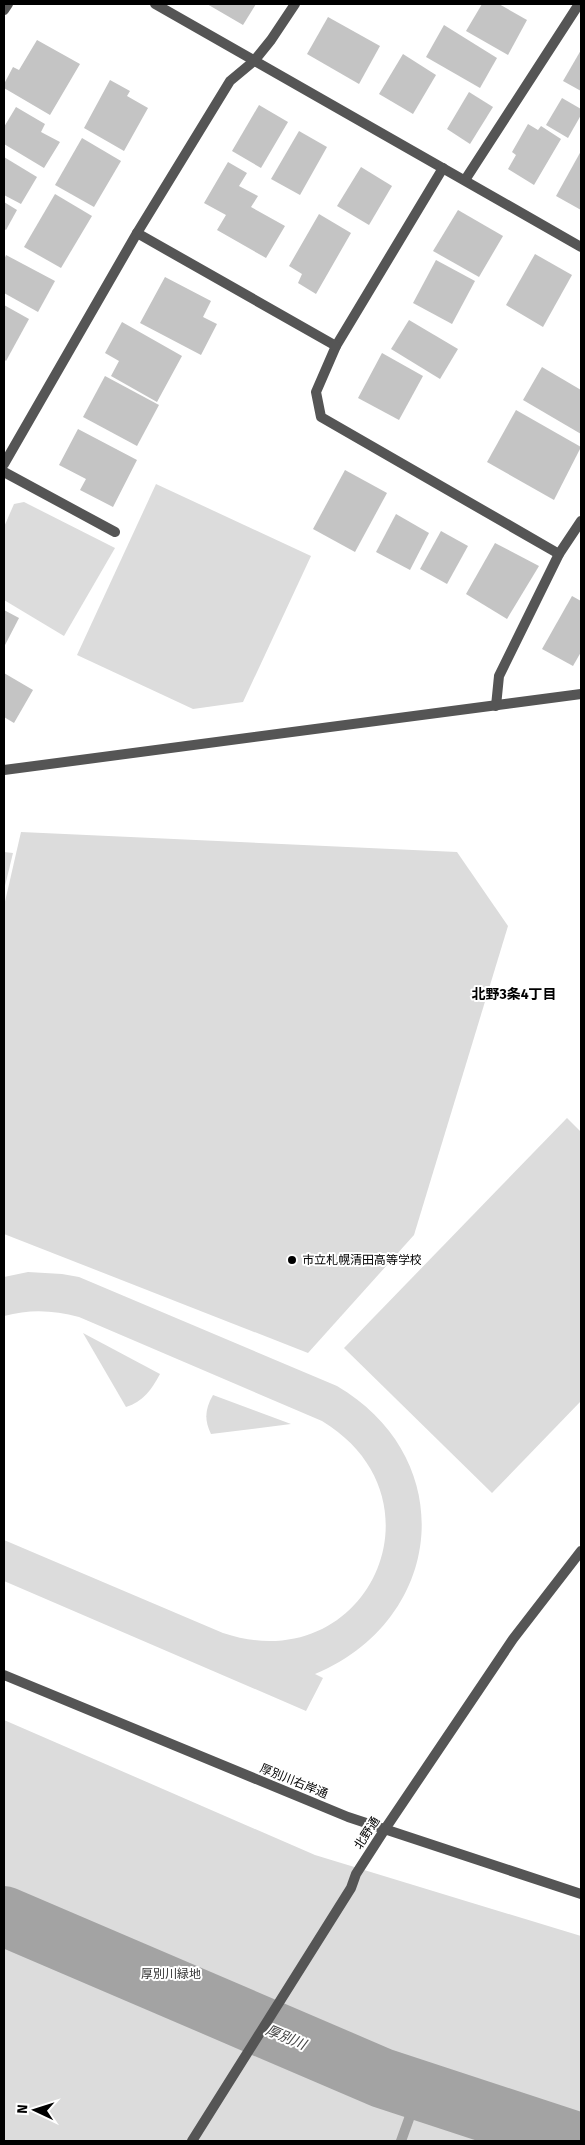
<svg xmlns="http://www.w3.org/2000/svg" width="585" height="2145" viewBox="0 0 585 2145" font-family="'Fira Sans','Noto Sans JP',sans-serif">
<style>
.green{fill:#dcdcdc}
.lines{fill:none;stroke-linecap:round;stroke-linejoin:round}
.stream{stroke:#a3a3a3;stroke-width:10}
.river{stroke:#a3a3a3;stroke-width:60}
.building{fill:#c4c4c4}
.minor{stroke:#555;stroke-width:10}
.tertiary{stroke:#555;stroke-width:10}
.poi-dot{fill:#000;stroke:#fff;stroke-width:2}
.labels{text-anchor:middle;stroke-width:4;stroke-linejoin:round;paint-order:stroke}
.poi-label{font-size:12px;fill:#000;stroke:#fff;text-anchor:start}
.street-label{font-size:12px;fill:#000;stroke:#fff}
.park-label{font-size:12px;fill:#333;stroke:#fff}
.neighbourhood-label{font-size:14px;font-weight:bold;fill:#000;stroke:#fff}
.water-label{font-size:14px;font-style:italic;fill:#444;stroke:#fff}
</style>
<rect width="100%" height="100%" fill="#fff"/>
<g class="green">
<path d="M 156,484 L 311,556 L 243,702 L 193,709 L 77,655 Z"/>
<path d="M 24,502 L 115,548 L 64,636 L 4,600 L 4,527 L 14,504 Z"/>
<path d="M 21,832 L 457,852 L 508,926 L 414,1235 L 308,1353 L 4,1234 L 4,906 Z"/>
<path d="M 4,852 L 13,853 L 4,890 Z"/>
<path d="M 567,1118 L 581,1132 L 581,1401 L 492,1493 L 344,1348 Z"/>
<path d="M 28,1272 L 62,1274 L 79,1277 L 337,1386 C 460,1458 446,1619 315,1674 L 323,1678 L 306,1711 L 4,1581 L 4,1540 L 223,1633 C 367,1681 451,1499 322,1421 L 79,1317 C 53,1310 30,1309 4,1316 L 4,1277 Z"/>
<path d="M 83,1333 L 160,1374 C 152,1389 143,1402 126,1407 Z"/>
<path d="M 213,1395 L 291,1424 L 211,1434 C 204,1420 205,1409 213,1395 Z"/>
<path d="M 4,1720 L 315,1855 L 581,1936 L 581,2141 L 4,2141 Z"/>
</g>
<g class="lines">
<path class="stream" d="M 401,2141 L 419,2091"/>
<path class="river" d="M 4,1916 L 382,2078 L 574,2141"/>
</g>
<g class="building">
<path d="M 207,4 L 256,4 L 243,25 Z"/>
<path d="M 482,4 L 499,4 L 527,20 L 508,55 L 466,31 Z"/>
<path d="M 328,17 L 380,46 L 359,84 L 307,54 Z"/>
<path d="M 444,25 L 497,58 L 480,88 L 426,57 Z"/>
<path d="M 37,40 L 80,64 L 50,115 L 4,88 L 4,84 L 13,67 L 19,70 Z"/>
<path d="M 581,50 L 581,91 L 563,81 Z"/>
<path d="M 403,54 L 436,75 L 413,114 L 379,94 Z"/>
<path d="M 110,80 L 130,91 L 127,96 L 148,108 L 124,151 L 84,128 Z"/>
<path d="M 469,92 L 493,107 L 470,144 L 447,129 Z"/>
<path d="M 562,98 L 581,109 L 581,115 L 568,138 L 546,125 Z"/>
<path d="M 259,105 L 288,122 L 261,168 L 232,151 Z"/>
<path d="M 16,107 L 45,124 L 41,132 L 60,142 L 44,168 L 4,144 L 4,127 Z"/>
<path d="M 528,124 L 538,130 L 541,126 L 561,139 L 534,185 L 508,169 L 516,155 L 512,152 Z"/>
<path d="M 299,131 L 327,147 L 300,195 L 271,179 Z"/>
<path d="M 82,138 L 121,161 L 94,207 L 55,185 Z"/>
<path d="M 581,151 L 581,210 L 556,196 Z"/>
<path d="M 4,157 L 37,177 L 21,204 L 4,195 Z"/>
<path d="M 228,162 L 247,173 L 239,186 L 258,196 L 251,207 L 285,226 L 266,258 L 217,230 L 226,215 L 204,203 Z"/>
<path d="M 361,167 L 392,186 L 369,225 L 337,206 Z"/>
<path d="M 55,194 L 92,216 L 61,268 L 24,247 Z"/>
<path d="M 4,202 L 17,210 L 6,230 L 4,229 Z"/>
<path d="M 458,210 L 503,236 L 479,277 L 433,251 Z"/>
<path d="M 319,214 L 351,233 L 316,294 L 298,283 L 302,274 L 289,266 Z"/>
<path d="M 535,254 L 572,275 L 543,327 L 506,305 Z"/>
<path d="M 6,255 L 55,281 L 38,312 L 4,293 L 4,260 Z"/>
<path d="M 436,260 L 475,281 L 452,324 L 413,303 Z"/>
<path d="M 165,277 L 211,301 L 203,317 L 217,324 L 201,355 L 140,323 Z"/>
<path d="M 4,305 L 29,319 L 6,361 L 4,359 Z"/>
<path d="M 409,320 L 458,349 L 440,379 L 391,349 Z"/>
<path d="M 122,322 L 182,356 L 157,402 L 111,376 L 119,361 L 105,353 Z"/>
<path d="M 382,353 L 423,376 L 399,420 L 358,398 Z"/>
<path d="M 542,367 L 581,390 L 581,434 L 523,400 Z"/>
<path d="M 105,376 L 159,405 L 137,446 L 83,417 Z"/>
<path d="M 516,410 L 581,447 L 554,500 L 487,462 Z"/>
<path d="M 78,429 L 137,460 L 113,507 L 80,490 L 86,479 L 59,465 Z"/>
<path d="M 345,470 L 387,493 L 355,552 L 313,529 Z"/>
<path d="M 396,514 L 429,533 L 410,570 L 376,552 Z"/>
<path d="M 441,531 L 468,546 L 447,584 L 420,569 Z"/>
<path d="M 495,543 L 539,566 L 507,619 L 466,594 Z"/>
<path d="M 572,596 L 581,601 L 581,652 L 573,666 L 542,649 Z"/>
<path d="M 4,610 L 19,618 L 4,647 Z"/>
<path d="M 4,673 L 33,690 L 14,723 L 4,717 Z"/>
</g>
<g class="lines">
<g class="minor">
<path d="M 155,4 L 581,247"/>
<path d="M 4,10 L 8,4"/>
<path d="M 443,168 L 336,346 L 316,392 L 321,417 L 559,554"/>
<path d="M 465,180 L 579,4"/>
<path d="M 137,233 L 336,346"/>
<path d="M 4,464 L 137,233 L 230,81 L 254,61 L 271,40 L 295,4"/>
<path d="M 4,472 L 115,532"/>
<path d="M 496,706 L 499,676 L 559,554 L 581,521"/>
<path d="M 4,770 L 581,694"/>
</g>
<g class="tertiary">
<path d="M 4,1675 L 348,1817 L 581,1894"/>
<path d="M 192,2141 L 351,1888 L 356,1874 L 385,1829 L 513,1639 L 581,1551"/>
</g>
</g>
<circle class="poi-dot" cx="292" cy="1260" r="5"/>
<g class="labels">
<g class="poi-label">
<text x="302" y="1264">市立札幌清田高等学校</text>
</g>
<g class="street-label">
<text transform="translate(294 1781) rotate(22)" y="4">厚別川右岸通</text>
<text transform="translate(367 1833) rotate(-57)" y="4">北野通</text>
</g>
<g class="park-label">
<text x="171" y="1978">厚別川緑地</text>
</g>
<g class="neighbourhood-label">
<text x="514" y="999">北野3条4丁目</text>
</g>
<g class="water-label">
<text transform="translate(286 2037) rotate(23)" y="5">厚別川</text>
</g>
</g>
<rect width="585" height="2145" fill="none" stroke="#000000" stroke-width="10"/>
<g transform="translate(35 2110) rotate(274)" stroke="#ffffff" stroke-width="4" paint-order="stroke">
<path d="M0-4L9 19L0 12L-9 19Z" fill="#000000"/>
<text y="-8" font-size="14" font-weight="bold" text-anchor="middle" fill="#000000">N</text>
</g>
</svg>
